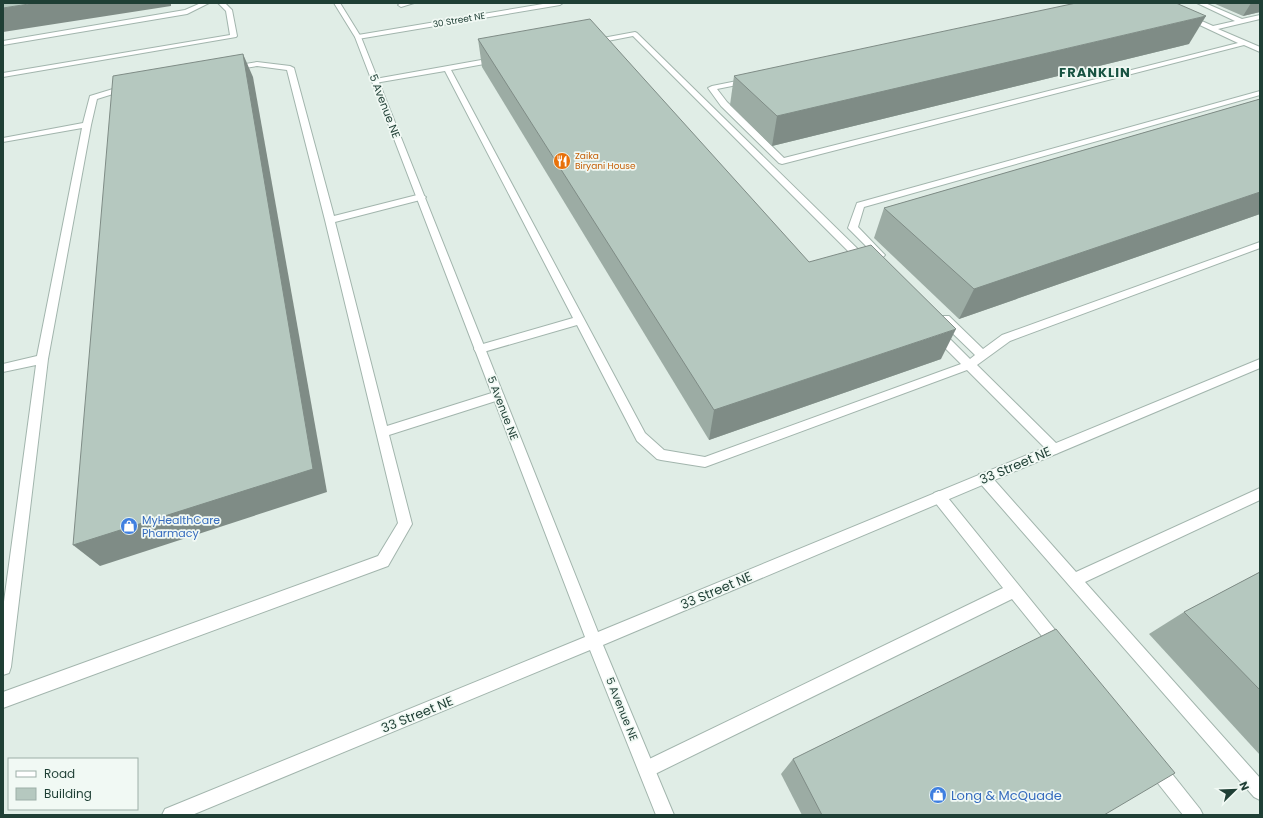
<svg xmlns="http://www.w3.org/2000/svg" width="1263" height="818" viewBox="0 0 1263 818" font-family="Poppins,sans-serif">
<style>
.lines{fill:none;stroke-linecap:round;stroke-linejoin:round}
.service-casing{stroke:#a2b5ad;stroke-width:2}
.minor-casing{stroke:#a2b5ad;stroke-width:2}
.tertiary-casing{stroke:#a2b5ad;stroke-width:2}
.service{fill:#fff;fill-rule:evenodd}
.minor{fill:#fff;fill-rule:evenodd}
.tertiary{fill:#fff;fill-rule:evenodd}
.wall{fill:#9caca4}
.shaded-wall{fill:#7f8c86}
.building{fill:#b5c8bf;stroke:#7f8c86}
.labels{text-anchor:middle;stroke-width:3.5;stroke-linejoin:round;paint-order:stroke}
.far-street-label{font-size:9px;fill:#1f3f35;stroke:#f1f9f4}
.far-food-label{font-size:9px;fill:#c56008;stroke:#f1f9f4;text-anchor:start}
.street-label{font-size:11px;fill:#1f3f35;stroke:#f1f9f4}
.shop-label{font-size:11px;fill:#366cbe;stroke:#f1f9f4;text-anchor:start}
.far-district-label{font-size:13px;font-weight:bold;letter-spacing:1px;fill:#185342;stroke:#f1f9f4}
.near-street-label{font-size:13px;fill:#1f3f35;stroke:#f1f9f4}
.near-shop-label{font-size:13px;fill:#366cbe;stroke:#f1f9f4;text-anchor:start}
</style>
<rect width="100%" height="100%" fill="#e0ede6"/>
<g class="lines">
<g class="service-casing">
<g id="service">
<path d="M 201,3 L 209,3 L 187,14 L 3,45 L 3,41 L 185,10 Z"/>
<path d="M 218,3 L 225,3 L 232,10 L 237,36 L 236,37 L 3,77 L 3,73 L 230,35 L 226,11 Z"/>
<path d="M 414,3 L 401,7 L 398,5 L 401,3 Z"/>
<path d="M 1153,3 L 1161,3 L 1213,26 L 1235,21 L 1197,3 L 1205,3 L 1242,19 L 1260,15 L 1260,19 L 1218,29 L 1260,47 L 1260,52 L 1244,45 L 782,164 L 779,163 L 721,106 L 708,88 L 712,86 L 752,78 L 752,82 L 717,89 L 727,102 L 784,158 L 1238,43 Z"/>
<path d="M 635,32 L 637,33 L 868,259 L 869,261 L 868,263 L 860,263 L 633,36 L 592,44 L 589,42 L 592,40 Z"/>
<path d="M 498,57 L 502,59 L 501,61 L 451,70 L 645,433 L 664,450 L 705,457 L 961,364 L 933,336 L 932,333 L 933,330 L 941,330 L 970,359 L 975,355 L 941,322 L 940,319 L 941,316 L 949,316 L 983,349 L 1002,335 L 1260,242 L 1260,248 L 1010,341 L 977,365 L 1058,445 L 1060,449 L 1058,453 L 1054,454 L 1050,453 L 967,370 L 705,467 L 661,460 L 657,459 L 637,441 L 577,325 L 480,353 L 476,352 L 474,349 L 476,346 L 573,318 L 445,71 L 375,83 L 371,81 L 375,79 Z"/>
<path d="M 257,62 L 290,66 L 294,68 L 334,216 L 421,194 L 426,197 L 424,199 L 335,222 L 387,426 L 498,391 L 502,393 L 504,396 L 502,399 L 389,435 L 412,524 L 388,566 L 3,708 L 3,692 L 378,556 L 398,523 L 325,220 L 287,70 L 257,66 L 233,70 L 229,68 L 233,66 Z"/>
<path d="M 126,85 L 130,87 L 129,89 L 97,99 L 91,125 L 48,359 L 11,667 L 9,673 L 3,675 L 3,609 L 36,365 L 3,372 L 3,364 L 37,356 L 82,128 L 3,142 L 3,138 L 83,123 L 90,96 Z"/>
<path d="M 1260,91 L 1260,95 L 864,207 L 858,227 L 883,253 L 885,255 L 883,257 L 877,257 L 848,228 L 857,203 Z"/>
<path d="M 984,473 L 989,474 L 1076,572 L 1260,488 L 1260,500 L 1085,582 L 1260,778 L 1260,800 L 1254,797 L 979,482 L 978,478 L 979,474 Z"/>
<path d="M 939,491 L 944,493 L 1064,641 L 1067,646 L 1064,651 L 1059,654 L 1054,651 L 1012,599 L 653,775 L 647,778 L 641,775 L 638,769 L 641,763 L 1003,588 L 934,501 L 932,497 L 934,493 Z"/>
<path d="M 1155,758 L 1161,760 L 1200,809 L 1203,815 L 1183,815 L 1149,772 L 1147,766 L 1149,760 Z"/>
</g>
</g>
<g class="minor-casing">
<path id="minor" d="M 549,3 L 563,3 L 560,5 L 358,39 L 355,37 L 358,35 Z"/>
</g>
<g class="tertiary-casing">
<path id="tertiary" d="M 334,3 L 340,3 L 361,37 L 598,632 L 1260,359 L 1260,368 L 603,645 L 674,815 L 656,815 L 590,650 L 192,815 L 162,815 L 165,809 L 585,637 L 355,37 Z"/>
</g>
<use href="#service" class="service"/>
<use href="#minor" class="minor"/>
<use href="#tertiary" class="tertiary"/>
</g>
<g class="wall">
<path d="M 1213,3 L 1260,3 L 1260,12 L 1243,16 Z"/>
<path d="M 478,39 L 809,262 L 941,359 L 709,440 L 482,67 Z"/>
<path d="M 1189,44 L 772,146 L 730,105 L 734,76 Z"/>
<path d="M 1260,99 L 1260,214 L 959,319 L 874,238 L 884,208 Z"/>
<path d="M 1260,572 L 1260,755 L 1149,634 L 1184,612 Z"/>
<path d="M 793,759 L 1104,815 L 802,815 L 781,774 Z"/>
</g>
<g class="shaded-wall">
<path d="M 35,3 L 171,3 L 171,6 L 3,32 L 3,8 Z"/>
<path d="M 1251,3 L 1260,3 L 1260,12 L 1243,16 Z"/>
<path d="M 1206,16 L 1189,44 L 772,146 L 777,116 Z"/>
<path d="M 243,54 L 253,77 L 327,492 L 100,566 L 73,545 Z"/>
<path d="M 1260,192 L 1260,214 L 959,319 L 974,289 Z"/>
<path d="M 956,329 L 941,359 L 709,440 L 714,410 Z"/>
</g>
<g class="building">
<path d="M 3,3 L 35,3 L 3,8 Z"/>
<path d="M 1076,3 L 1176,3 L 1206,16 L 777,116 L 734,76 Z"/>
<path d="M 590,19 L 809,262 L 871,245 L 956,329 L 714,410 L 478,39 Z"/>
<path d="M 243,54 L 313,469 L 73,545 L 113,76 Z"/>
<path d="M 1260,99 L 1260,192 L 974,289 L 884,208 Z"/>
<path d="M 1260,572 L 1260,690 L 1184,612 Z"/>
<path d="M 1056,629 L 1175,773 L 1104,815 L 822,815 L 793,759 Z"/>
</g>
<defs>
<g id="restaurant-disc" transform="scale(0.9)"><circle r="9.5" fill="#e8710a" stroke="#f1f9f4"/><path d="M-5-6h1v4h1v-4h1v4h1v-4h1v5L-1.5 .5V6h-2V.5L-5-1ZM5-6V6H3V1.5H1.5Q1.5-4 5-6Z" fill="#fff"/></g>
<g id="shop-disc" transform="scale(0.9)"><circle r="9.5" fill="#3f7fe0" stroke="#f1f9f4"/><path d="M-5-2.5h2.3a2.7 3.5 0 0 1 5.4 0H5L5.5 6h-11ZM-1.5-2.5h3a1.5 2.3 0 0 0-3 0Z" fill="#fff"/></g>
</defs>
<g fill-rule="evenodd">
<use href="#restaurant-disc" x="562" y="161"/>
<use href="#shop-disc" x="129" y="526"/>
<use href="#shop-disc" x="938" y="795"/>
</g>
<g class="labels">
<g class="far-street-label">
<text transform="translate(459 20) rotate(-10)" y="3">30 Street NE</text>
</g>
<g class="far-food-label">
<text x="575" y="159">Zaika<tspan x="575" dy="10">Biryani House</tspan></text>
</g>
<g class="street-label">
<text transform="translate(385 106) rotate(69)" y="4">5 Avenue NE</text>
<text transform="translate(503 408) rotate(69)" y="4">5 Avenue NE</text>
<text transform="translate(622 709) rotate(68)" y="4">5 Avenue NE</text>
</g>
<g class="shop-label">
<text x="142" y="524">MyHealthCare<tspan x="142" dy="13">Pharmacy</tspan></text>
</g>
<g class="far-district-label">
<text x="1095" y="77">FRANKLIN</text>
</g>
<g class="near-street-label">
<text transform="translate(1015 465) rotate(-23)" y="5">33 Street NE</text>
<text transform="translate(716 590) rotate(-23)" y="5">33 Street NE</text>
<text transform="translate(417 714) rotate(-22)" y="5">33 Street NE</text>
</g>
<g class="near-shop-label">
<text x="951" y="800">Long &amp; McQuade</text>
</g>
</g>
<rect width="1263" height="818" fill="none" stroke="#1f3f35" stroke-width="8"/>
<rect x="8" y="758" width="130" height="52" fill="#f1f9f4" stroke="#9dafa8"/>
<rect x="16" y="771" width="20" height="6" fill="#ffffff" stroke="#9dafa8"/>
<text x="44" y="778" font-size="12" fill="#1f3f35">Road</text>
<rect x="16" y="788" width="20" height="12" fill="#b5c8bf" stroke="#9dafa8"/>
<text x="44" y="798" font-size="12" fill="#1f3f35">Building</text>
<g transform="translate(1235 790) rotate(67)" stroke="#f1f9f4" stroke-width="3" paint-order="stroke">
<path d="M0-3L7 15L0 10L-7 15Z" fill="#1f3f35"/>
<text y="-6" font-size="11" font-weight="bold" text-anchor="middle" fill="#1f3f35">N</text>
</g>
</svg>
